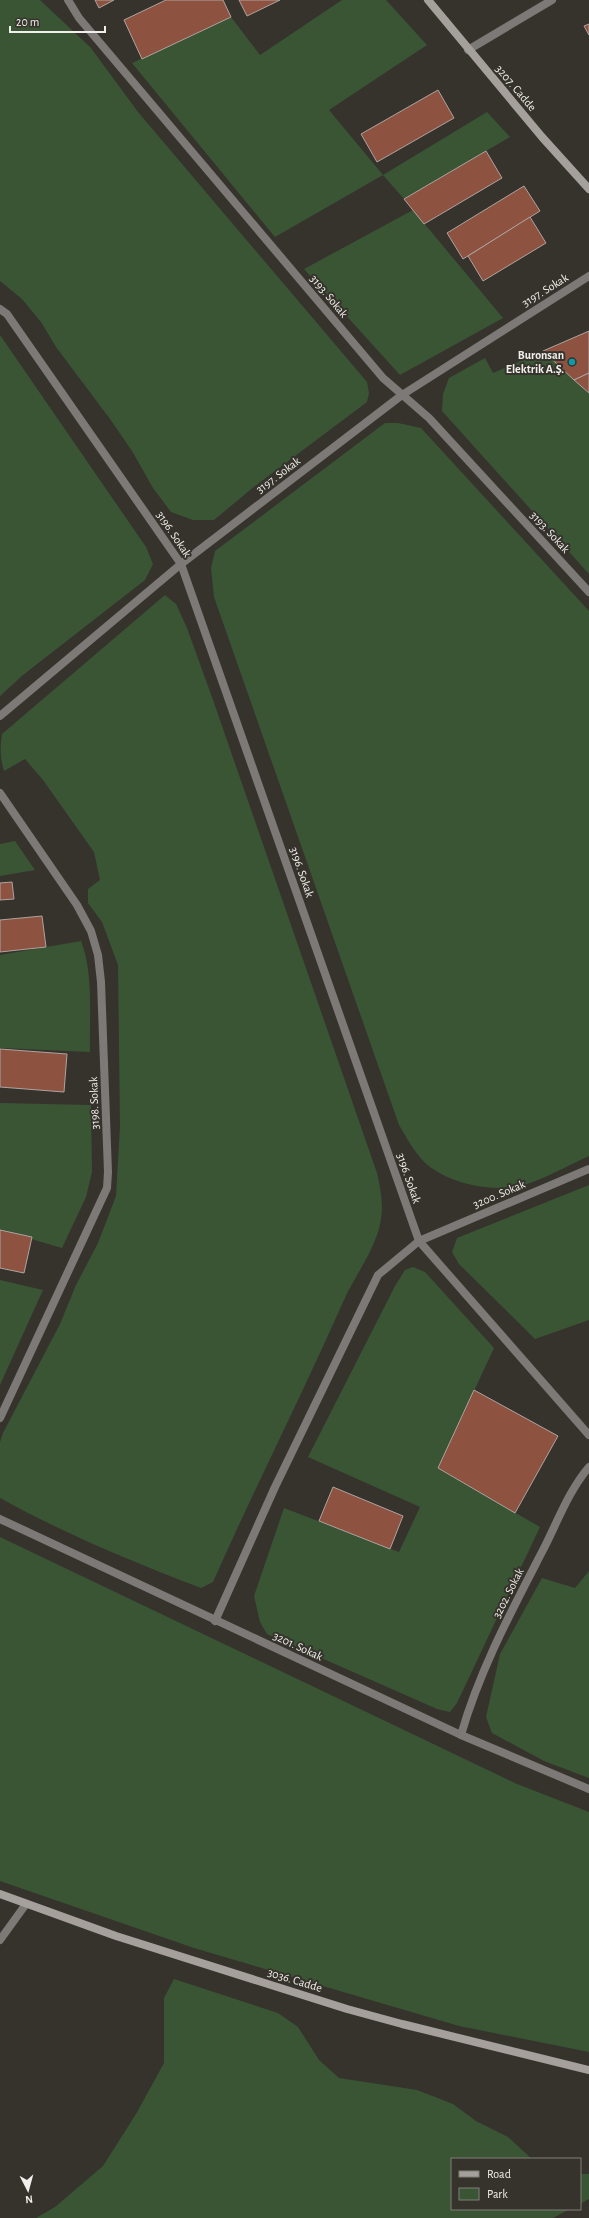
<svg xmlns="http://www.w3.org/2000/svg" width="589" height="2218" viewBox="0 0 589 2218" font-family="'Alegreya Sans',sans-serif">
<style>
.green{fill:#395534}
.building{fill:#8d5240;stroke:#ada4a1}
.lines{fill:none;stroke-linecap:round;stroke-linejoin:round}
.street{stroke:#7c7976;stroke-width:8}
.secondary{stroke:#a5a09c;stroke-width:8}
.culture-dot{fill:#0f9aa8;stroke:#36332d;stroke-width:1.5}
.labels{text-anchor:middle;stroke-width:4;stroke-linejoin:round;paint-order:stroke}
.street-label{font-size:12px;fill:#f1efeb;stroke:#36332d}
.poi-label{font-size:12px;font-weight:bold;fill:#f1efeb;stroke:#36332d;text-anchor:end}
</style>
<rect width="100%" height="100%" fill="#36332d"/>
<g class="green">
<path d="M 0,0 L 40,0 L 91,48 L 138,112 L 367,382 L 369,393 L 367,402 L 255,486 L 214,520 L 193,520 L 171,512 L 153,488 L 132,451 L 110,419 L 56,347 L 41,322 L 22,299 L 0,281 Z"/>
<path d="M 342,0 L 386,0 L 427,45 L 329,110 L 383,175 L 487,112 L 510,137 L 404,199 L 383,175 L 275,237 L 132,63 L 231,17 L 260,55 Z"/>
<path d="M 413,210 L 503,318 L 400,375 L 304,269 Z"/>
<path d="M 0,335 L 146,547 L 153,564 L 145,580 L 23,675 L 0,696 Z"/>
<path d="M 543,351 L 589,393 L 589,574 L 442,411 L 443,394 L 449,378 L 485,358 L 493,373 Z"/>
<path d="M 385,423 L 398,423 L 421,428 L 589,611 L 589,1156 C 569,1165 548,1177 527,1184 C 497,1193 456,1186 430,1167 C 416,1156 408,1140 399,1125 L 214,597 L 211,568 L 215,551 Z"/>
<path d="M 165,595 L 176,604 L 187,628 L 213,700 L 377,1173 C 382,1195 385,1213 377,1235 C 369,1258 354,1278 344,1300 C 302,1395 255,1487 213,1582 L 201,1588 C 133,1562 65,1534 0,1498 L 0,1442 L 3,1433 L 60,1324 L 76,1285 L 98,1243 L 116,1196 L 120,1126 L 118,965 L 102,922 L 88,903 L 88,889 L 100,880 L 94,852 L 43,780 L 25,759 L 4,771 C 0,758 0,747 2,734 Z"/>
<path d="M 15,841 L 35,870 L 0,876 L 0,844 Z"/>
<path d="M 81,941 C 94,975 89,1016 90,1052 L 0,1048 L 0,955 Z"/>
<path d="M 0,1103 L 91,1105 L 92,1172 L 86,1197 L 62,1248 L 0,1230 Z"/>
<path d="M 589,1185 L 589,1320 L 535,1339 L 459,1264 L 452,1252 L 457,1238 Z"/>
<path d="M 413,1267 L 425,1272 L 494,1348 L 438,1468 L 540,1527 L 457,1703 L 450,1712 L 437,1709 L 267,1634 L 260,1622 L 254,1596 L 284,1508 L 399,1552 L 420,1507 L 308,1457 L 395,1286 L 405,1270 Z"/>
<path d="M 0,1280 L 43,1290 L 0,1385 Z"/>
<path d="M 0,1537 L 517,1784 L 589,1812 L 589,2052 L 459,2026 L 194,1948 L 0,1881 Z"/>
<path d="M 589,1571 L 589,1778 L 544,1761 L 492,1733 L 486,1717 L 500,1654 L 542,1578 L 575,1588 Z"/>
<path d="M 174,1979 L 278,2013 L 298,2027 L 319,2060 L 339,2078 L 417,2090 L 453,2104 L 476,2121 L 508,2137 L 532,2159 L 452,2159 L 452,2209 L 570,2209 L 553,2218 L 36,2218 L 55,2207 L 103,2166 L 136,2114 L 164,2063 L 164,1998 Z"/>
<path d="M 580,2174 L 589,2174 L 589,2199 L 580,2204 Z"/>
</g>
<g class="building">
<path d="M 95,0 L 114,0 L 99,8 Z"/>
<path d="M 166,0 L 223,0 L 231,17 L 142,59 L 124,20 Z"/>
<path d="M 239,0 L 280,0 L 247,16 Z"/>
<path d="M 589,24 L 589,35 L 584,26 Z"/>
<path d="M 438,90 L 454,118 L 377,162 L 361,134 Z"/>
<path d="M 486,151 L 502,178 L 424,224 L 404,199 Z"/>
<path d="M 524,186 L 540,211 L 463,259 L 447,233 Z"/>
<path d="M 530,217 L 546,243 L 483,281 L 468,256 Z"/>
<path d="M 589,331 L 589,373 L 574,380 L 543,351 Z"/>
<path d="M 589,373 L 589,393 L 574,380 Z"/>
<path d="M 12,882 L 14,899 L 0,900 L 0,883 Z"/>
<path d="M 42,916 L 46,947 L 0,952 L 0,920 Z"/>
<path d="M 0,1049 L 67,1054 L 64,1092 L 0,1087 Z"/>
<path d="M 0,1230 L 32,1237 L 24,1273 L 0,1268 Z"/>
<path d="M 474,1390 L 558,1436 L 515,1513 L 438,1468 Z"/>
<path d="M 333,1487 L 403,1516 L 390,1549 L 319,1521 Z"/>
</g>
<g class="lines">
<g class="street">
<path d="M 68,0 L 79,18 L 383,378 L 429,418 L 589,592"/>
<path d="M 468,50 L 552,0"/>
<path d="M 0,309 L 7,314 L 181,564 L 419,1241 L 589,1435"/>
<path d="M 0,716 L 181,564 L 402,395 L 589,276"/>
<path d="M 0,793 L 77,905 L 91,931 L 98,955 L 101,982 L 108,1172 L 107,1188 L 0,1418"/>
<path d="M 0,1519 L 461,1735 L 589,1789"/>
<path d="M 215,1621 L 275,1487 L 378,1275 L 419,1241 L 589,1169"/>
<path d="M 461,1735 C 480,1669 512,1610 543,1550 C 557,1523 569,1490 589,1467"/>
<path d="M 0,1940 L 26,1904"/>
</g>
<g class="secondary">
<path d="M 428,0 L 542,137 L 589,189"/>
<path d="M 0,1894 L 116,1936 L 347,2009 L 402,2024 L 589,2070"/>
</g>
</g>
<circle class="culture-dot" cx="572" cy="362" r="4"/>
<g class="labels">
<g class="street-label">
<text transform="translate(516 88) rotate(50)" y="4">3207. Cadde</text>
<text transform="translate(545 290) rotate(-32)" y="4">3197. Sokak</text>
<text transform="translate(329 296) rotate(50)" y="4">3193. Sokak</text>
<text transform="translate(278 475) rotate(-37)" y="4">3197. Sokak</text>
<text transform="translate(550 532) rotate(47)" y="4">3193. Sokak</text>
<text transform="translate(174 534) rotate(56)" y="4">3196. Sokak</text>
<text transform="translate(302 872) rotate(71)" y="4">3196. Sokak</text>
<text transform="translate(94 1103) rotate(-92)" y="4">3198. Sokak</text>
<text transform="translate(409 1178) rotate(71)" y="4">3196. Sokak</text>
<text transform="translate(499 1194) rotate(-23)" y="4">3200. Sokak</text>
<text transform="translate(508 1593) rotate(-63)" y="4">3202. Sokak</text>
<text transform="translate(298 1646) rotate(25)" y="4">3201. Sokak</text>
<text transform="translate(295 1980) rotate(17)" y="4">3036. Cadde</text>
</g>
<g class="poi-label">
<text x="564" y="359">Buronsan<tspan x="564" dy="14">Elektrik A.Ş.</tspan></text>
</g>
</g>
<rect x="451" y="2158" width="130" height="52" fill="#36332d" stroke="#817e79"/>
<rect x="459" y="2171" width="20" height="6" fill="#a5a09c" stroke="#817e79"/>
<text x="487" y="2178" font-size="12" fill="#f1efeb">Road</text>
<rect x="459" y="2188" width="20" height="12" fill="#395534" stroke="#817e79"/>
<text x="487" y="2198" font-size="12" fill="#f1efeb">Park</text>
<g transform="translate(28 2190) rotate(174)" stroke="#36332d" stroke-width="3" paint-order="stroke">
<path d="M0-3L7 15L0 10L-7 15Z" fill="#f1efeb"/>
<text y="-6" font-size="11" font-weight="bold" text-anchor="middle" fill="#f1efeb">N</text>
</g>
<path d="M10 26v6h95v-6" fill="none" stroke="#f1efeb" stroke-width="2"/>
<text x="16" y="26" font-size="12" fill="#f1efeb" stroke="#36332d" stroke-width="3" paint-order="stroke">20 m</text>
</svg>
